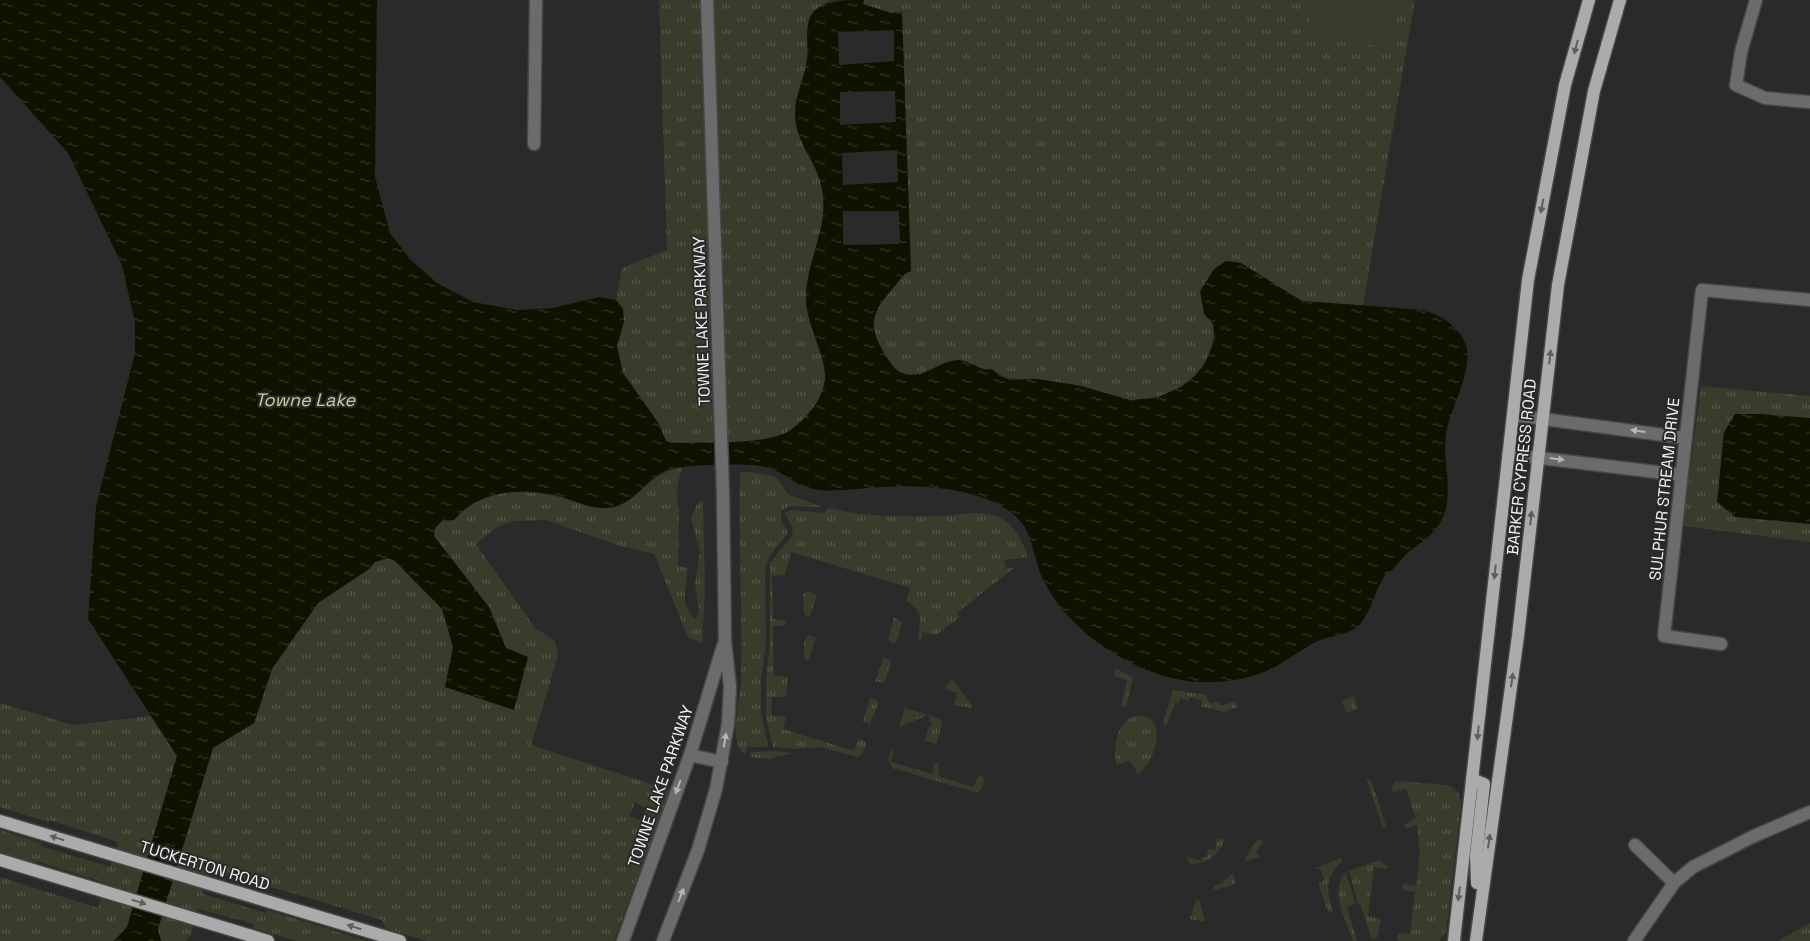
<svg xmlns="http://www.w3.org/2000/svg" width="1810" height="941" viewBox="0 0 1810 941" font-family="'Space Grotesk',sans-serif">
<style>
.grass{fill:url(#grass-tufts);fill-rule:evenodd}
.pitch{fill:#3a3b2a}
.water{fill:url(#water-ripples)}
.pier{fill:#2c292a}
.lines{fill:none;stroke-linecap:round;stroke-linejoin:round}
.minor-casing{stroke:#484546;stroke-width:15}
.major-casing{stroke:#484546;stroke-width:15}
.minor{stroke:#6c6a6b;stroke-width:12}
.major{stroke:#adaaab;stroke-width:12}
.oneway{fill:#605d5e}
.oneway2{fill:#b7b5b6}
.labels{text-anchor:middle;stroke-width:4;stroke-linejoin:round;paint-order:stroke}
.street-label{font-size:16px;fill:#f4f2f3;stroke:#2c292a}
.water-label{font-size:18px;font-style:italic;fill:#c7cd95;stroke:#2c292a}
</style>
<defs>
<pattern id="grass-tufts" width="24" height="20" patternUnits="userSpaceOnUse" patternTransform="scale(1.25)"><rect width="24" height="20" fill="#3a3b2a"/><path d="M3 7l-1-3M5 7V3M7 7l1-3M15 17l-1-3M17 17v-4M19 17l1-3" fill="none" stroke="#575849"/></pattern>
<pattern id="water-ripples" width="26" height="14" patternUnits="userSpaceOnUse" patternTransform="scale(1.25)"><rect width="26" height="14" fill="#101200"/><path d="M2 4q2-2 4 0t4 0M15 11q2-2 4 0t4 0" fill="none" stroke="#333526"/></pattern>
</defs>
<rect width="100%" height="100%" fill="#2c292a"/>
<g class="grass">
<path d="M 659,0 L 829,0 L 813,12 C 811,28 809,45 807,61 C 804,81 791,99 796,120 C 801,146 820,167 823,195 C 827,231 806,263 806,299 C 807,328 827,355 825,380 C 823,400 807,417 792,429 C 772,446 700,442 672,443 L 666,441 L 659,424 L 623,373 L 617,346 L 624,322 L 616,300 L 622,268 L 667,250 Z"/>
<path d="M 864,0 L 1415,0 L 1363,305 L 1302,301 L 1283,291 L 1213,324 C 1218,370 1174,401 1132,400 C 1115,399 1097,389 1080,386 C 1067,383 1052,381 1038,379 C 1019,377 1007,383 992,369 C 982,371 976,362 967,364 C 951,367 913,380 899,372 C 892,368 887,358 883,351 C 866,321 875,310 895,286 C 900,280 902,274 911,271 L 902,13 L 891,13 L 862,4 Z"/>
<path d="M 1701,386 L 1810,396 L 1810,542 L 1683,526 Z"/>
<path d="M 682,468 C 678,483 674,495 679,509 L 678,566 L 688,568 C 686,586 679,607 696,619 L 699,610 L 695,583 L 700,552 L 691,518 L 698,502 L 703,500 L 705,592 L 702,643 L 688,637 L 654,554 L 617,545 L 546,520 L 514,521 L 495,528 L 476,544 L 535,628 L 555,641 L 558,656 L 531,745 L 670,790 L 614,941 L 426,941 L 385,928 L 382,920 L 211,869 L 203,894 L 266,913 L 267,910 L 367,941 L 297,941 L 253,928 L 254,924 L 199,909 L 191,935 L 186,941 L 161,941 L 158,929 L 213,748 L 254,723 L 272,669 L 318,603 L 369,569 L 375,562 L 388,558 L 395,561 L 442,609 L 453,647 L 445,687 L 506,648 L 489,607 L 435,541 C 431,527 441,518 454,520 C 486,481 538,491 581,502 C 589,504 603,510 611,508 C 640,503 649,470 682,468 ZM 635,802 L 646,808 L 641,820 L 630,816 Z"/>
<path d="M 740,472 L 751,472 L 776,477 L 788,494 L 822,507 L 789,506 L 781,511 L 781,520 L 788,533 L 770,555 L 765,567 L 766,643 L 761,678 L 761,712 L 768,745 L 765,747 L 747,747 L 746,755 C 727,745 740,701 741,683 C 743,613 738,542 740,472 Z"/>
<path d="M 829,508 C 864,517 903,517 939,516 C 959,516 976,509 996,516 C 1012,522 1024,541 1027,557 L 1004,560 L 1006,569 L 1015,567 L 957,613 L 960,617 L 936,635 L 923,632 L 920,643 C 915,625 930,615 906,601 L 910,588 L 791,552 L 785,575 L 772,576 L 773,619 L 786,621 L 784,626 L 773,626 L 774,675 L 785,676 L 788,678 L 786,697 L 772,697 L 771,715 L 786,717 L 783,729 L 854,751 L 858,739 L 864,740 L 866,744 L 863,753 L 858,757 L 819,747 L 795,749 L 773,747 L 766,717 L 766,679 L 770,644 L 770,563 L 792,536 L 793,530 L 785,513 L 791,510 L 824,513 Z"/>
<path d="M 809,591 L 817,595 L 810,616 L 808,617 L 804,613 L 803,594 Z"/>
<path d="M 894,617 L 902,622 L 897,641 L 894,643 L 888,640 Z"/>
<path d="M 809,635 L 816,638 L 808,662 L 804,658 L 804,642 Z"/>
<path d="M 884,657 L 888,659 L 891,663 L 884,683 L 875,681 Z"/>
<path d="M 1116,669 L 1133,677 L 1126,707 L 1121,706 L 1127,680 L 1114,676 Z"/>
<path d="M 952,678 L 972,706 L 972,708 L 954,705 L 957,693 L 945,689 Z"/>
<path d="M 1173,690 L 1206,695 L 1210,704 L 1218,701 L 1221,706 L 1235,701 L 1237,707 L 1224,712 L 1201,706 L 1202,700 L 1190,697 L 1189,701 L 1180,698 L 1179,703 L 1175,702 L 1167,725 L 1163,724 Z"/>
<path d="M 1354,696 L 1357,709 L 1346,713 L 1342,700 Z"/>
<path d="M 870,698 L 875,699 L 878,703 L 870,724 L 863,721 Z"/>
<path d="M 0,703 L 73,725 L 151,716 L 177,756 L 127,927 L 114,941 L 0,941 L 0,877 L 98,908 L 106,883 L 36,861 L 35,863 L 0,853 L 0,830 L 41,843 L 41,846 L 110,867 L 118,842 L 49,820 L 48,822 L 0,807 Z"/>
<path d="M 905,708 L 928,715 L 899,727 Z"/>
<path d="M 928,715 L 943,721 L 936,744 L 925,741 L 928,728 L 932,726 Z"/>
<path d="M 1135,716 C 1171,712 1156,763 1137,775 L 1136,769 L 1129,761 L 1117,765 C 1112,750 1117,721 1135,716 Z"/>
<path d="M 892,749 L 894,750 L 891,762 L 932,774 L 935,763 L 939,763 L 938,776 L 973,787 L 979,775 L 984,778 L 982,789 L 977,793 L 893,768 L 888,760 Z"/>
<path d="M 774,751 L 793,753 L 769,759 L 749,757 L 751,752 Z"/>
<path d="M 1366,777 L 1371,780 L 1386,826 L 1383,828 Z"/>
<path d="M 1396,781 L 1447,785 C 1457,788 1460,794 1461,804 L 1446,932 L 1439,941 L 1399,941 L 1397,938 L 1398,933 L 1410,934 L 1415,892 L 1403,890 L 1402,887 L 1404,884 L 1416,886 L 1420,854 L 1417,825 L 1406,828 L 1404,825 L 1416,818 L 1406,789 L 1393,792 L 1392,786 Z"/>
<path d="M 1217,838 L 1225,840 C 1217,855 1209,864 1190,864 L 1186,856 L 1202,861 L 1203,857 L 1206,858 L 1209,849 L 1215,850 Z"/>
<path d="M 1258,839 L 1264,842 L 1256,852 L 1260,857 L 1246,861 L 1245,859 Z"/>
<path d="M 1341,858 L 1342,862 C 1325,877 1326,890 1333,911 L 1328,912 L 1318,883 L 1324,880 L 1320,868 L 1313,869 Z"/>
<path d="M 1380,860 L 1388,867 L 1386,869 L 1374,867 L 1368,916 L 1381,920 L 1377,938 L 1372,940 L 1360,903 L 1358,904 L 1349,871 Z"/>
<path d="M 1346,872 L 1355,904 L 1347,907 L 1357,941 L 1353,941 C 1347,922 1328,889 1346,872 Z"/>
<path d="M 1233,873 L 1236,884 L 1214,890 L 1213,886 L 1222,883 Z"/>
<path d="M 1196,900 L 1200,901 L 1205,922 L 1190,919 Z"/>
<path d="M 1810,923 L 1810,941 L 1778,941 Z"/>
</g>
<path class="pitch" d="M 1313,0 L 1398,0 L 1390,48 L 1317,37 L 1308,28 Z"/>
<g class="water">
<path d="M 0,0 L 377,0 L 375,177 L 390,233 L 411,260 L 437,283 L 473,302 L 517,310 L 553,308 L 599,297 L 616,300 L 623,309 L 624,322 L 617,346 L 623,373 L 659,424 L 666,441 L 672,443 C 700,442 771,446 792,429 C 807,418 822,400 825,380 C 827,356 807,328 806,300 C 805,264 827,232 823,196 C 820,167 803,152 797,129 C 790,101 804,85 807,59 C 809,43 803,24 814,11 C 827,0 846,0 864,0 L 863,4 L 891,13 L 902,12 L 911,271 C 902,274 900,280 894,287 C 874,310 866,322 883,351 C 887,358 893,368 900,372 C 921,383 938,360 959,360 C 971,361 980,372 992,369 L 1000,376 L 1010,380 L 1038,379 L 1081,386 L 1130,400 L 1156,398 L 1181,387 L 1195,376 L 1204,365 L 1215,339 L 1213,324 L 1204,314 L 1200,291 L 1214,269 L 1226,261 L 1241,263 L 1302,301 L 1424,310 C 1441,315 1460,327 1466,345 C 1474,369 1450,409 1446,434 C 1441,465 1459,502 1435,530 C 1428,539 1417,545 1408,552 C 1403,557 1399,563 1394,568 C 1385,576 1391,566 1384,577 C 1374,592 1371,615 1357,627 C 1347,635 1330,636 1318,641 C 1303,648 1290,659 1275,667 C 1252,679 1226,683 1200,682 C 1142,680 1071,635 1045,583 C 1027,549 1039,524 995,503 C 962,487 919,485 884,487 C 860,488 836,493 813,489 C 796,486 785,473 769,468 C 751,462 690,465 671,469 C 647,474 634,508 606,508 C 590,509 573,500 558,496 C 522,487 479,490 454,520 L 442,521 L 435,528 L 434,536 L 489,607 L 506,648 L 528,657 L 514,710 L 445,687 L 453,647 L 442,609 L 395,561 L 388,558 L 375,562 L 369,569 L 318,603 L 272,669 L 254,723 L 213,748 L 158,929 L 161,941 L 114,941 L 127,927 L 177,756 L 88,619 L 96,506 L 135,353 L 135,323 L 122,265 L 68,153 L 0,77 Z"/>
<path d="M 1735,414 L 1761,414 L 1810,418 L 1810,524 L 1735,517 L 1717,502 L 1724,432 Z"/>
</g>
<g class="pier">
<path d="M 894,30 L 894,61 L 839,65 L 838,32 Z"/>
<path d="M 895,91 L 896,122 L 840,125 L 840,92 Z"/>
<path d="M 897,150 L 898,182 L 843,185 L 842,153 Z"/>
<path d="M 843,211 L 899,211 L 900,244 L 843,245 Z"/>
</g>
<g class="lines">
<g class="minor-casing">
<g id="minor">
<path d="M 1756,0 L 1741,52 L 1736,85 L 1765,98 L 1810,102"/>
<path d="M 534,144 L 536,0"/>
<path d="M 1513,415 L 1686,438"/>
<path d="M 1508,454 L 1681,475"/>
<path d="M 1721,644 L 1664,636 L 1702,290 L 1810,300"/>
<path d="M 690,755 L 722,762"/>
<path d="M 1635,845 L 1674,883"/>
<path d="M 623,941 L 690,755 L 723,646"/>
<path d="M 663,941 L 698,850 L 716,789 L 728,724 L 730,687 L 725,641 L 723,494 L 707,0"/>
<path d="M 1634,941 L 1674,883 L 1693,867 L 1754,836 L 1810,812"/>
</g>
</g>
<g class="major-casing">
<g id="major">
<path d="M 1472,779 L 1484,784 L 1476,856 L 1477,883"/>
<path d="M 0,821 L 400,941"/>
<path d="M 0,860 L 268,941"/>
<path d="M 1454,941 L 1528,280 L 1565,85 L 1589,0"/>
<path d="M 1476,941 L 1518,636 L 1558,285 L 1594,91 L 1620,0"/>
</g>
</g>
<use href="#minor" class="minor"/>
<use href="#major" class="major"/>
</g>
<defs><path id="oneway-solid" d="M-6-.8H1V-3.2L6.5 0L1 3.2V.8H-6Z" transform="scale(1.25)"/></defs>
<g class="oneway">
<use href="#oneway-solid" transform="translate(1576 47) rotate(105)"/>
<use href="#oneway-solid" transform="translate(1542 206) rotate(101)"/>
<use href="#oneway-solid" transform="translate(1550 357) rotate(-83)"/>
<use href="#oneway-solid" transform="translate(1531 518) rotate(-84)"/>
<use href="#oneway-solid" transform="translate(1495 572) rotate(96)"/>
<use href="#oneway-solid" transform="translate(1512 680) rotate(-82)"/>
<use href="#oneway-solid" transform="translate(1478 733) rotate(96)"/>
<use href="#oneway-solid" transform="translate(57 838) rotate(-163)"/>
<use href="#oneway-solid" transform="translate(1489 841) rotate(-82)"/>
<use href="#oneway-solid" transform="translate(1459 894) rotate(97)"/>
<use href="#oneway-solid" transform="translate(139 902) rotate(17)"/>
<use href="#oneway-solid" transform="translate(354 927) rotate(-163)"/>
</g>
<g class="oneway2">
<use href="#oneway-solid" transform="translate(1638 431) rotate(-172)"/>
<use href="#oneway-solid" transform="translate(1557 459) rotate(7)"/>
<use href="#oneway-solid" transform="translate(725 740) rotate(-81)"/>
<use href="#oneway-solid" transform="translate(678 787) rotate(110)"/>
<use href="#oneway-solid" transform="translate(681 895) rotate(-69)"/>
</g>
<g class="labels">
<g class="street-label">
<text transform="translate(701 321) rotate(-92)" y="6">TOWNE LAKE PARKWAY</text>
<text transform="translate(1521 467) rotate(-84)" y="6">BARKER CYPRESS ROAD</text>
<text transform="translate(1664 489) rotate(-84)" y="6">SULPHUR STREAM DRIVE</text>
<text transform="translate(660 786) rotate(-71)" y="6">TOWNE LAKE PARKWAY</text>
<text transform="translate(205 865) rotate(17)" y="6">TUCKERTON ROAD</text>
</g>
<g class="water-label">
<text x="305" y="406">Towne Lake</text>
</g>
</g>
</svg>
